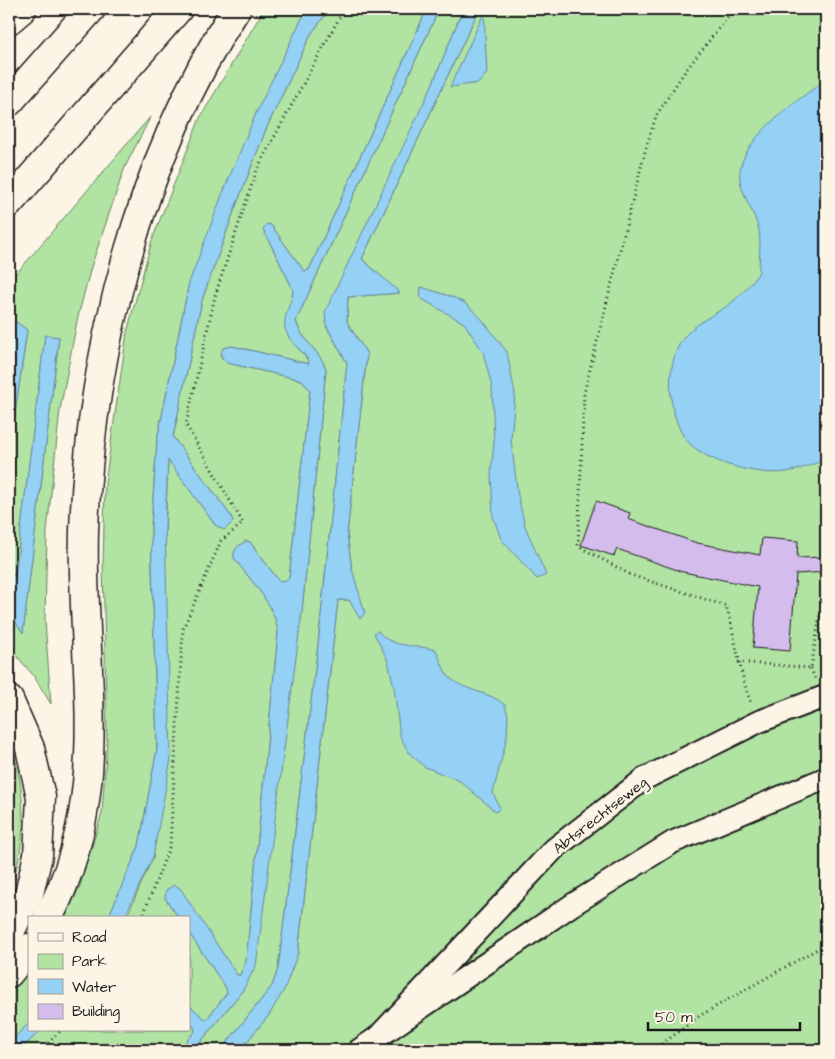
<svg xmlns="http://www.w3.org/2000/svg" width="835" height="1059" viewBox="0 0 835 1059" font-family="'Architects Daughter',sans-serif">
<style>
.green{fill:#b1e3a3;stroke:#668060}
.water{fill:#95d0f5;stroke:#65889e}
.building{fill:#d4bcec;stroke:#1c1c1c}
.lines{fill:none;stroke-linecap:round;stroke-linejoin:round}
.minor-casing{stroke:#1c1c1c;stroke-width:25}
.highway-casing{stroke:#1c1c1c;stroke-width:31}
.path{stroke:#1c1c1c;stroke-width:3;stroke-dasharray:1 4;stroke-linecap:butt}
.minor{stroke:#fcf5e5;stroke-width:21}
.highway{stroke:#fcf5e5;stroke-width:28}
.labels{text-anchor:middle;stroke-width:5;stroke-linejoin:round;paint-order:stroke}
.street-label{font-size:15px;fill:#1c1c1c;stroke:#fcf5e5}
</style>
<rect width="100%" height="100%" fill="#fcf5e5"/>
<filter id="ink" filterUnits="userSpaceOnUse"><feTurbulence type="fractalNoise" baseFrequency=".02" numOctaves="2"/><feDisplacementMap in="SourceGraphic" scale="10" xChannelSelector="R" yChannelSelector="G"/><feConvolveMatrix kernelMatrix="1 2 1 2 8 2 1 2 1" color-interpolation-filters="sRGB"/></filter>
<g filter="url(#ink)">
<g class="green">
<path d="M 264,9 L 309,9 L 301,20 L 189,283 L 157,440 L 151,527 L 157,749 L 139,846 L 108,918 L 65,918 L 80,886 L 102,813 L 107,741 L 103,564 L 105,483 L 127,332 L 152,240 L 200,118 Z"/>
<path d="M 330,9 L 427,9 L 309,270 L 304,271 L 271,225 L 263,229 L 293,289 C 293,304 283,316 287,332 C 290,345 306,352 309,364 L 232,346 L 221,353 L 221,357 L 227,363 L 302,380 L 310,390 L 289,578 L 287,580 L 279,581 L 250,542 L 246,541 C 239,546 233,548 234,558 C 250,580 276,605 278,633 L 246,961 L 240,975 L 237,975 L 177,886 L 165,898 L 179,918 L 126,918 L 153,857 L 168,459 L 215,525 L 233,522 L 231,516 L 173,437 L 202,300 L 234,211 L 267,127 L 311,34 Z"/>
<path d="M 439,9 L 463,9 L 433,83 L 326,326 L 347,363 L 318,645 L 278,969 L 272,986 L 221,1050 L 194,1050 L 243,990 L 302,611 L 326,369 C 320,351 301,340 296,321 Z"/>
<path d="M 479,9 L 826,9 L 826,1050 L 240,1050 L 269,1015 L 298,953 L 338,600 L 349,600 L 352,569 L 347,534 L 367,354 L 347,322 L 348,297 L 399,293 L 362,259 Z"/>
<path d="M 151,116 L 125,167 L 91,267 L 77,321 L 60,410 L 47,531 L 45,621 L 51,704 L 33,675 L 9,647 L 9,613 L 23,632 L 59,337 L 45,336 L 15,577 L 9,568 L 9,455 L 27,330 L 9,317 L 9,282 Z"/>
<path d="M 9,740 C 27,788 28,844 9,891 Z"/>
<path d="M 189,933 L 226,988 L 227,993 L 206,1020 L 189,1005 Z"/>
<path d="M 29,971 L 29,1023 L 9,1043 L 9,992 Z"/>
<path d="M 189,1021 L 194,1027 L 195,1031 L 179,1050 L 20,1050 L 41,1030 L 189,1030 Z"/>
</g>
<g class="water">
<path d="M 309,9 L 330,9 L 311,34 L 267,127 L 234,211 L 202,300 L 173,437 L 231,516 L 233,522 L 224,530 L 215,525 L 168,460 L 165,527 L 171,759 L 153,857 L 124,918 L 108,918 L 139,846 L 157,749 L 151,527 L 157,440 L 189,283 L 222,195 L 256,113 L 301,20 Z"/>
<path d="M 427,9 L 439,9 L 296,321 C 301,340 320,351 326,369 L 302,611 L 256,966 L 243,990 L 194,1050 L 179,1050 L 195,1031 L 194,1027 L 189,1021 L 189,1005 L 206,1020 L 227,993 L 226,988 L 189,933 L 189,918 L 179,918 L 165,898 L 166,890 L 174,885 L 180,888 L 237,975 L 240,975 L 246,961 L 278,633 C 276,605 250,580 234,558 C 233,548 239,546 246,541 L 250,542 L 279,581 L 287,580 L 289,578 L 310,390 L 302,380 L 227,363 C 221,358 220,355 223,348 L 232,346 L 309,364 C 306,351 288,343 285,328 C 283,314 293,302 293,289 L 263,229 L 267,224 L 271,225 L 304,271 L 309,270 Z"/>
<path d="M 463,9 L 479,9 L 362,259 L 400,293 L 348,297 L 347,322 L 367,354 L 347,534 L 352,569 L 365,613 L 360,619 L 349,600 L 338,600 L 298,953 L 284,990 L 269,1015 L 240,1050 L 221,1050 L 272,986 L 278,969 L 318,645 L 347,363 L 326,325 L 325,312 L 433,83 Z"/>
<path d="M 484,13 L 487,73 L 479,83 L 450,87 Z"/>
<path d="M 826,80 L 826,459 C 814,464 800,470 786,472 C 757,476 707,463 687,441 C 678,430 673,412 671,398 C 669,379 671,360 680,343 C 690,325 715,315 731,303 C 741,295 752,283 759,272 C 759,259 761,243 759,230 C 755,213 743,198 740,180 C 735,141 798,100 826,80 Z"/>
<path d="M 421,287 L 450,296 L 465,303 L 481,318 L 507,352 L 515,394 L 511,440 L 518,496 L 525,526 L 546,575 L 537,579 L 501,539 L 493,517 L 491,473 L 494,443 L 492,387 L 483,352 L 464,323 L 420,298 Z"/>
<path d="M 9,317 L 27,330 L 9,455 Z"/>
<path d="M 45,335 L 59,337 L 23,633 L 9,613 L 9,568 L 15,577 Z"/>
<path d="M 378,631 C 392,649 416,644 436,650 C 440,658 444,673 451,679 C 467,692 489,691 505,705 L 508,716 L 507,737 L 493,793 L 500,808 L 496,812 L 460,781 L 425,767 L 409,753 L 400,736 L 394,687 L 388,661 L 374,633 Z"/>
<path d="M 29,1023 L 29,1030 L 41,1030 L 20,1050 L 9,1050 L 9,1043 Z"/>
</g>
<path class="building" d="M 596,501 L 630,513 L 628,519 L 697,543 L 760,555 L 762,538 L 798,541 L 797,558 L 826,557 L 826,572 L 796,574 L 790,651 L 753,648 L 758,587 L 683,572 L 617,549 L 614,556 L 581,545 Z"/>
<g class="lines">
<g class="minor-casing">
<g id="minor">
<path d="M 376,1039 L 554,849 L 644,779 L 758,722 L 826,696"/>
<path d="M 359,1050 L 572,905 L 673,842 L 826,778"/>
</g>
</g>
<g class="highway-casing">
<g id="highway">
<path d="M 9,20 L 22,9"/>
<path d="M 9,102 L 91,9"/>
<path d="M 9,203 L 178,9"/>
<path d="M 9,700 L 30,748 L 41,797 L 38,855 L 29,894 L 9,934"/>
<path d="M 48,918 C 115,790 80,668 84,531 C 90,355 140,158 236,9"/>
<path d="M 9,973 L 29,948"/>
</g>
</g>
<g class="path">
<path d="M 734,9 L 683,74 L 656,116 L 644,155 L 584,393 L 578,546 L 631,575 L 726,606 C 736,638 739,671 751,703"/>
<path d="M 738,662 L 811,668 L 821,608 L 826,608"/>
<path d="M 811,668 L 815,679"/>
<path d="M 142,918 L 170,845 L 183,629 L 221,541 L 243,523 L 186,425 L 215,296 L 257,169 L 344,9"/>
<path d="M 41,1050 L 61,1030"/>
<path d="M 654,1050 L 701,1015 L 826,944"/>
</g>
<use href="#minor" class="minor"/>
<use href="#highway" class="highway"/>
</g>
</g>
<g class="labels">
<g class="street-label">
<text transform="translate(600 815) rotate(-38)" y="5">Abtsrechtseweg</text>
</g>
</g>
<rect width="835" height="1059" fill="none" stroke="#fcf5e5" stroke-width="30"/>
<rect x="15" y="15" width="805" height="1029" fill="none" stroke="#1c1c1c" stroke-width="2" filter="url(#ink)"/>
<rect x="28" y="916" width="162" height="115" fill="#fcf5e5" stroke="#a29e95"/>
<rect x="38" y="933" width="25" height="8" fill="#fcf5e5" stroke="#a29e95"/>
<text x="72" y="942" font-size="15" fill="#1c1c1c">Road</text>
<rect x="38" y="954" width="25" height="15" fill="#b1e3a3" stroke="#a29e95"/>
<text x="72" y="966" font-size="15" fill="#1c1c1c">Park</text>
<rect x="38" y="979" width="25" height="15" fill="#95d0f5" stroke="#a29e95"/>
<text x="72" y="992" font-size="15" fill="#1c1c1c">Water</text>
<rect x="38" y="1004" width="25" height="15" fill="#d4bcec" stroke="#a29e95"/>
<text x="72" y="1016" font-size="15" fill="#1c1c1c">Building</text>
<path d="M648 1022v8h152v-8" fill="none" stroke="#1c1c1c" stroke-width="2.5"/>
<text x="655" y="1022" font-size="15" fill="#1c1c1c" stroke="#fcf5e5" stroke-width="4" paint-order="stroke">50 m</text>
</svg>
